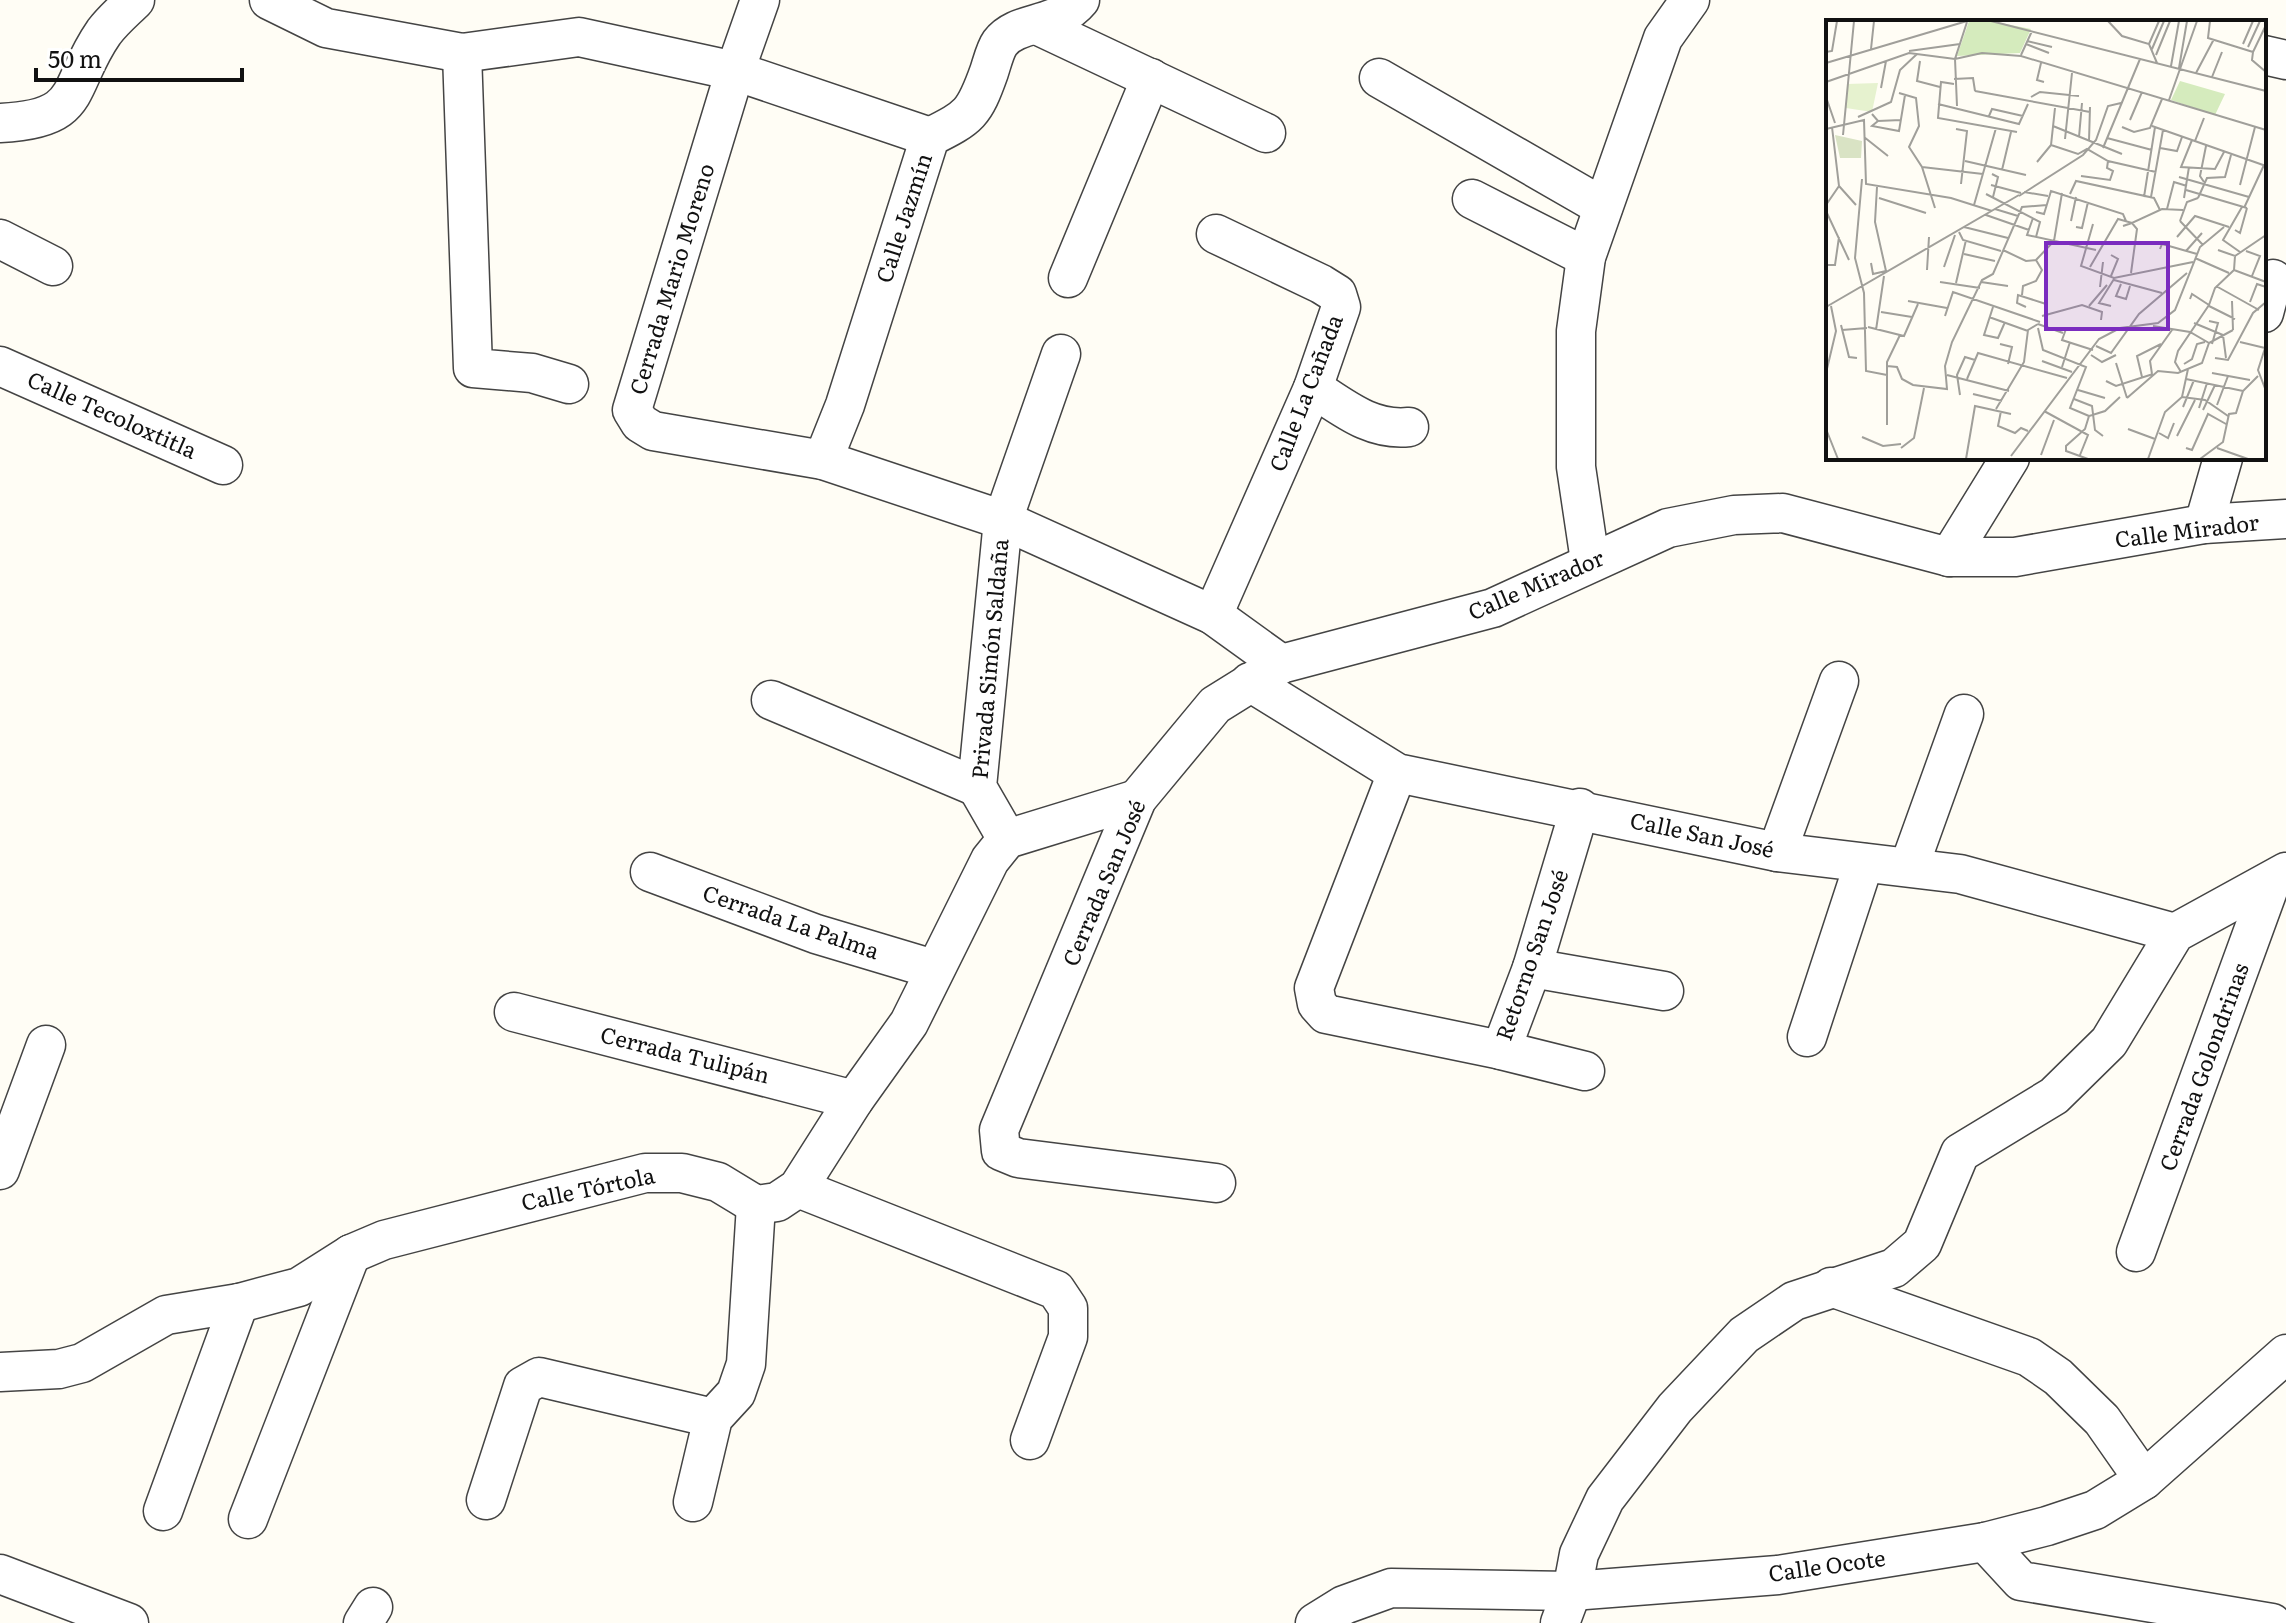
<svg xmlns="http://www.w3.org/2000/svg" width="2286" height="1623" viewBox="0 0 2286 1623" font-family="Literata,serif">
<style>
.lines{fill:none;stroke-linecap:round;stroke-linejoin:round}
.minor-casing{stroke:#444;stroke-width:41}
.minor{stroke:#fff;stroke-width:38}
.labels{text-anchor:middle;stroke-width:8;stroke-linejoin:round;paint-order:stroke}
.street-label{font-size:22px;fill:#111;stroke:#fff}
.inset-road{fill:none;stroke:#a09f9a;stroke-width:2}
.view{fill:#7b2cbf;fill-opacity:0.15;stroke:#7b2cbf;stroke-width:4}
.inset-edge{fill:none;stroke:#111;stroke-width:4}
</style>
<rect width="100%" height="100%" fill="#fffdf5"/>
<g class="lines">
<g class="minor-casing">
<g id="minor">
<path d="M 269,0 L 326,28 L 462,53 L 579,37 L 735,71 L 930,137"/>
<path d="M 760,0 L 735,71 L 632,410 L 640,423 L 653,431 L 823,460 L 1003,520 L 1213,615 L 1281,664"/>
<path d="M 1039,26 L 1266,133"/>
<path d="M 462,53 L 473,368 L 532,373 L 569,384"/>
<path d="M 2264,55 L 2286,60"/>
<path d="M 1379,78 L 1603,207"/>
<path d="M 0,123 C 86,119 65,88 104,32 C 113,20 125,10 135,0"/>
<path d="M 1472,199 L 1586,257"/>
<path d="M 0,239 L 53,266"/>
<path d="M 1068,278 L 1151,78"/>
<path d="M 2264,313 L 2273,279"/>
<path d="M 0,366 L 223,465"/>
<path d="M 1313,388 C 1344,408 1371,431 1409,427"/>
<path d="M 823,460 L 845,405 L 930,137 C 970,117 974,114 989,72 C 992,63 995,50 1000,43 C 1017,20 1057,28 1080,0"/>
<path d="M 2204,524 L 2223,458"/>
<path d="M 1949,557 L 2010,458"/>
<path d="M 1590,561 L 1576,467 L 1576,331 L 1586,257 L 1663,38 L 1690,0"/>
<path d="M 1213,615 L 1313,388 L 1341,307 L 1337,294 L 1321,284 L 1216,234"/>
<path d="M 1250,682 L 1397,773 L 1777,852 L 1960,874 L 2175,933"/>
<path d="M 771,700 L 977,787"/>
<path d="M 1397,773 L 1314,988 L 1317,1004 L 1326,1014 L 1501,1050 L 1532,968 L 1580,808"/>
<path d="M 1007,839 L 977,787 L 1003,520 L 1061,354"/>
<path d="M 1777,852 L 1839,681"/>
<path d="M 1909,867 L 1964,714"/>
<path d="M 650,872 L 816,934 L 933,969"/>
<path d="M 1532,968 L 1664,991"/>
<path d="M 514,1012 L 854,1100"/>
<path d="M 1807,1037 L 1864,863"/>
<path d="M 1501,1050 L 1585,1071"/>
<path d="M 0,1170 L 46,1045"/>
<path d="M 1216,1183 L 1018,1158 L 1001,1151 L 999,1130 L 1137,799 L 1215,705 L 1281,664 L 1493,608 L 1668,528 L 1734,515 L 1783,513 L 1949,557 L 2015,557 L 2204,524 L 2286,519"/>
<path d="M 798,1188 L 1056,1290 L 1068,1308 L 1068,1337 L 1030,1440"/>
<path d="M 2136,1252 L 2271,882"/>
<path d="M 1831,1287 L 2029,1357 L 2058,1377 L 2102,1420 L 2144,1480"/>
<path d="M 0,1372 L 59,1369 L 82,1363 L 166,1315 L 239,1303 L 299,1287 L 351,1254 L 384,1240 L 645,1173 L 682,1173 L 718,1182 L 756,1205 L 777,1202 L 798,1188 L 854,1100 L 909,1023 L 990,860 L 1007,839 L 1137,799"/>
<path d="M 486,1500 L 523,1386 L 539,1377 L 713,1418"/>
<path d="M 693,1502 L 713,1418 L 736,1393 L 746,1364 L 756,1205"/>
<path d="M 163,1511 L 239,1303"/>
<path d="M 248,1519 L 351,1254"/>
<path d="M 1985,1542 L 2021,1581 L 2272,1623"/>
<path d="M 0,1574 L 129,1623"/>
<path d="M 363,1623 L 373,1607"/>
<path d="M 1315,1623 L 1344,1605 L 1391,1588 L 1572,1591 L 1778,1575 L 1985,1542 L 2047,1526 L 2095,1510 L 2144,1480 L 2286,1354"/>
<path d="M 1560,1623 L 1572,1591 L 1579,1554 L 1605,1499 L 1675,1408 L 1744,1335 L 1794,1301 L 1894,1268 L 1922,1244 L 1960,1153 L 2054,1096 L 2109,1042 L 2175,933 L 2286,872"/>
</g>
</g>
<use href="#minor" class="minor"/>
</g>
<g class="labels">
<g class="street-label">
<text transform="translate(904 218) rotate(-72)" y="8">Calle Jazmín</text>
<text transform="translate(672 279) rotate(-73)" y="8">Cerrada Mario Moreno</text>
<text transform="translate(1306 393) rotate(-69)" y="8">Calle La Cañada</text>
<text transform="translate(112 415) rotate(24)" y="8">Calle Tecoloxtitla</text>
<text transform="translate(2187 531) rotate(-7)" y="8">Calle Mirador</text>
<text transform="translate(1536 585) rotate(-23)" y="8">Calle Mirador</text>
<text transform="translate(990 659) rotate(-85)" y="8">Privada Simón Saldaña</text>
<text transform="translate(1702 835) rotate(12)" y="8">Calle San José</text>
<text transform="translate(1104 883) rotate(-67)" y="8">Cerrada San José</text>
<text transform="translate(791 922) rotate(19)" y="8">Cerrada La Palma</text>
<text transform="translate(1532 955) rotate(-71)" y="8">Retorno San José</text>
<text transform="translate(685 1055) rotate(14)" y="8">Cerrada Tulipán</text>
<text transform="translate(2204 1067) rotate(-70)" y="8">Cerrada Golondrinas</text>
<text transform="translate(588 1189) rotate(-12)" y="8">Calle Tórtola</text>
<text transform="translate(1827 1566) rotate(-8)" y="8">Calle Ocote</text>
</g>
</g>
<g transform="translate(1826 20)">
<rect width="440" height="440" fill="#fffdf5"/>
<path d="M 143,1 L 165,1 L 205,9 L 194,33 L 131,36 ZM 354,61 L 399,74 L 389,95 L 345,80 Z" fill="#d5ebbd"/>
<path d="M 9,115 L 36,121 L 35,138 L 14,138 Z" fill="#d9e3c4"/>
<path d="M 52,63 L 46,92 L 20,88 L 21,64 Z" fill="#e6f2cf"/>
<path class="inset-road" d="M 165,1 L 440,71M 282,1 L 296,16 L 323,24 L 331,43M 384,1 L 382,18 L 427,32M 201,21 L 226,27M 200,24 L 223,33M 323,24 L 333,1M 417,24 L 427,1M 422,27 L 434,1M 45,29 L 48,1M 326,29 L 338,1M 83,31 L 134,24M 0,32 L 6,31 L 11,1M 427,32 L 440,5M 427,32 L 426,40 L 440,52M 195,35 L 206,11M 330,35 L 344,1M 94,41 L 91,61 L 114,67M 0,43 L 141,1M 215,43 L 211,60 L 218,62M 345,46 L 353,1M 353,48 L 361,1M 370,53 L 388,19M 386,57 L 396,32M 128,59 L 147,58 L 149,71M 0,62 L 83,33 L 129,39 L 156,33 L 195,36 L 440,110M 128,64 L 115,62 L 112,98 L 191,112M 55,68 L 60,41M 149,71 L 264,92M 73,73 L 90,78 L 93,106 L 83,127 L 96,147 L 109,188M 0,77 L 9,103M 205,77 L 214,72 L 253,76M 343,80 L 371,1M 112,84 L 193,104 L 202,84M 131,86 L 129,39 L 141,2M 46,94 L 52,101 L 75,100M 163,96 L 166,89 L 197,96M 32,97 L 65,82 L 74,50 L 91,34M 304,100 L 316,72M 52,101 L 46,106 L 73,111 L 79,75M 227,106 L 296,134M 326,106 L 440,146M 296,107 L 308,112 L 324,108 L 336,79M 0,109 L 38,100 L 40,164 L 125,178 L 166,191M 130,109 L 141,111 L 135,164M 17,115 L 28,1M 38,117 L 62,136M 253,117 L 256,83M 281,118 L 326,130M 239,119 L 246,53M 366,120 L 355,147 L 389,149 L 398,132M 263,121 L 264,87M 369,121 L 378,98M 225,125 L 252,134 L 261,129 L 282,141 L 330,152M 277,128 L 314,39M 334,128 L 351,131 L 356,117M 139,141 L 200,155M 211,142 L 225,125 L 229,88M 96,147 L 157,154M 176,150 L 185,112M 166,154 L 172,157 L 167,177M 255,156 L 284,160 L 287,151 L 281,148 L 282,141M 353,157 L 423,177M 36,159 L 29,238 L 38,273 L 40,351 L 61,355M 378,162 L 374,156 L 380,126M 165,165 L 195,173M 414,165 L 429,107M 13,166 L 30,185M 360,170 L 421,188M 198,172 L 222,176M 160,174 L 214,202 L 210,217M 244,174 L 250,161 L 328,178 L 334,190M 193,176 L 257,135 L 270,120 L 282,86 L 295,83M 318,177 L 329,107M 325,177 L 337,110M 53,178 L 100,193M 358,178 L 363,147M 372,178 L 381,158 L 399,157 L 405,135M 0,185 L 13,166 L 6,107M 148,185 L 170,108M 418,188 L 438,145M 169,189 L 192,196M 341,189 L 348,162 L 361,166M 0,191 L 23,240M 210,192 L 218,194 L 225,171 L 297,194 L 300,201M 160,195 L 203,210M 207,198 L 201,215 L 270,230M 245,201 L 250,177M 354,201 L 377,225M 354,201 L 361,182 L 372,178M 267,204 L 255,246 L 288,258 L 367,242M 297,206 L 306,203 L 311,209 L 305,253M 138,207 L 182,218M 250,207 L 256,208 L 262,182M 409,210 L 414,213 L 421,188M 133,212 L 137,220 L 175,231M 351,217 L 369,196 L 403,207M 334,229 L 336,224 L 371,234M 177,230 L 200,241 L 210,240M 392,230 L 409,236 L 440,215M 360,231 L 376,213M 420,231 L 434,236 L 426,256M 414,232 L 397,220 L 416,187M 138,234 L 169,241M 369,238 L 403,253M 210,240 L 228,221 L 236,173M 45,243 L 47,254 L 60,251 L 49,202 L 51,167M 0,245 L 9,245 L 13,217M 118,247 L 129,215M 264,247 L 292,199 L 306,203 L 336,189 L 357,190M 101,250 L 103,217M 408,250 L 440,262M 285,256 L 292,239 L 285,235M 288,260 L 336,273M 114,262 L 154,268M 155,262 L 182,266M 130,263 L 140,220M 295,264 L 290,276 L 300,279 L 304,266M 390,266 L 433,290M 274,267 L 277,242M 196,275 L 197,266 L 210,261 L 216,250 L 210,240M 364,279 L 366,274 L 383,285M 82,281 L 121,288M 406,281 L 407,310M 424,282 L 431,264 L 440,267M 383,285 L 389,268 L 408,250 L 409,236M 263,286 L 281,265M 285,286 L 273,283 L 288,259M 383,286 L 409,299M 0,287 L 193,175M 167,287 L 158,315 L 172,318 L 179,302M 200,287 L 191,283 L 192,275 L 220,284M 55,292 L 86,297M 119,296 L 127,272 L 214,302M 216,296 L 256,285 L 276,292 L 275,300M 163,297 L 202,311M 383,301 L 392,303 L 386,324M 368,303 L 397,315 L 400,338M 212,304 L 237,313M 15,305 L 23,337 L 31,338M 327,306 L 364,312 L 383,323M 42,307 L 78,316 L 92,284M 212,308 L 217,330 L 260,347 L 244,388 L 263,396M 240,309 L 236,320 L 267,330M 16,310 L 41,308M 50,310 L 58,256M 414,322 L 439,328M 174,324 L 186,327 L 182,344M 440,325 L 432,350 L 440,371M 270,326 L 285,333 L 313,294 L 361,253M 265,335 L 276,342 L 290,335M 389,338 L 402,340 L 427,293 L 440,282M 216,341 L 246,352M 290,343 L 301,378M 358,344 L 366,339 L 371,324 L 379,322M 61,346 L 71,347 L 76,359 L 87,365 L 121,369 L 119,346 L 126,322 L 156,260 L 167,254 L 196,187 L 221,185M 236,347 L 244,322M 355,352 L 349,342 L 352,331 L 383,285M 0,353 L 10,311 L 5,286M 386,353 L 424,360M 326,354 L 324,341 L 346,310M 121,355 L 183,371M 316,357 L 311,336 L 335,324M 141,359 L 152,333 L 241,358M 360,359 L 417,371M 280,361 L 290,366 L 327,354M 252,370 L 279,378M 147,374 L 176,381M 134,375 L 131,355 L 139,337 L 149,340M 356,377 L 379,380 L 402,396M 301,378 L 332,351 L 352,353 L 376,343 L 383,323 L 407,310M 248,379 L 266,386 L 269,410 L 277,416M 391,385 L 402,356M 357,387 L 368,360M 373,388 L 381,363M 170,389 L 198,342 L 202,310 L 212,304M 377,390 L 389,365M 175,391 L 172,406 L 189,413 L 195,408 L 202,411M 218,391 L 262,415 L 254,435M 61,405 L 61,342 L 74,315M 0,409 L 12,439M 302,409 L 329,419M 333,413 L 342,418 L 348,403M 351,416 L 369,380M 36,417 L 57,426 L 75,424M 75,428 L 88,418 L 98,368M 360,428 L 366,430 L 382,394 L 400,404M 391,428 L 422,439M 215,435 L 228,400M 185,436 L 273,319 L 294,308 L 332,303 L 349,290 L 374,227 L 398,207M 140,439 L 149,386 L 185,394M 262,439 L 240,431 L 240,426 L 259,409 L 263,396 L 279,391 L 294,377M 322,439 L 339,392 L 356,377 L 362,349M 374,439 L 397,422 L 403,394 L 410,393 L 417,371 L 432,356"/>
<path class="view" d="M 220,223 L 342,223 L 342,309 L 220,309 Z"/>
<rect width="440" height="440" class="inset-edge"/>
</g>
<path d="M36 68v12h206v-12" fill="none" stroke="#111111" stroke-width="4"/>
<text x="48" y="68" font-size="24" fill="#111111" stroke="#ffffff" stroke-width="6" paint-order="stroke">50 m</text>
</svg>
